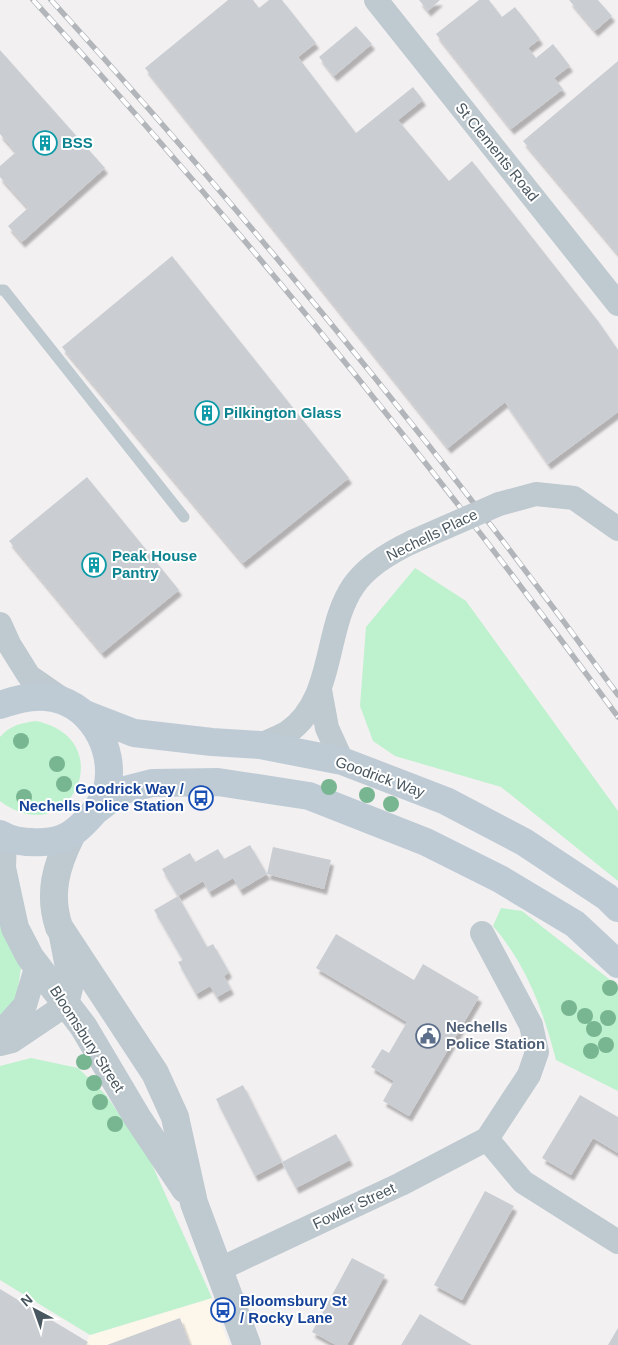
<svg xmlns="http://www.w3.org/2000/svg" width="618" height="1345" viewBox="0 0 618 1345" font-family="Helvetica,sans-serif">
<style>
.commercial{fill:#fdf6eb}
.green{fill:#bef1ce}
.building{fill:#caced3;filter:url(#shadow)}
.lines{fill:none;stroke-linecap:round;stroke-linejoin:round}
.service{stroke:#bec9d0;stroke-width:11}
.minor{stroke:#bec9d0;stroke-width:24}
.tertiary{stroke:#bec9d0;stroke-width:28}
.secondary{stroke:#becbd5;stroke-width:28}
.rail-casing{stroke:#b2b6bb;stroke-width:5.5}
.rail{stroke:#fff;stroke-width:4;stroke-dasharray:11;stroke-linecap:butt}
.minor-bridge{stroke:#bec9d0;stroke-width:24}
.tree{fill:#78b591}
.labels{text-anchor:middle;stroke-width:4;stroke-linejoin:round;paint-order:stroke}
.culture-label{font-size:15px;font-weight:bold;fill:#0d838f;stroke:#fff;text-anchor:start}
.street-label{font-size:15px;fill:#48565f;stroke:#fff}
.transit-label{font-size:15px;font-weight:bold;fill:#164399;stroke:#fff;text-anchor:end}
.service-label{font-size:15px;font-weight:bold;fill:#4e5e75;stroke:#fff;text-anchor:start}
</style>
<defs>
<filter id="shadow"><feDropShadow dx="3" dy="5.5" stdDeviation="1" flood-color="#0004"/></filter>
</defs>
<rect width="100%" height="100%" fill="#f3f0f1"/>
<path class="commercial" d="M 212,1298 L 229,1345 L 85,1345 L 90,1335 Z"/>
<g class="green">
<path d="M 415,568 L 466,601 L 618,811 L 618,881 L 501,787 L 395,756 L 373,741 L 360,706 L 366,627 Z"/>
<path d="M 36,721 C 122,739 70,854 0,801 L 0,737 C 10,725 22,723 36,721 Z"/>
<path d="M 501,908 L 522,911 L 618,986 L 618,1091 L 556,1060 C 543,1010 527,966 493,926 Z"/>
<path d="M 0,911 L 22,962 L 16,1001 L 0,1022 Z"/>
<path d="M 31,1058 L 78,1068 L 106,1095 L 149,1158 L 212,1298 L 90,1335 L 0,1280 L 0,1066 Z"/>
</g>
<g class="building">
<path d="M 228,0 L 253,0 L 259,8 L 269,0 L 282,0 L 316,43 L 298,57 L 356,133 L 413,87 L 423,100 L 398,120 L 449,181 L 472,161 L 598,321 L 618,350 L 618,412 L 548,464 L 505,402 L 448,448 L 145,68 Z"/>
<path d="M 419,0 L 440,0 L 428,11 Z"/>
<path d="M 479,0 L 489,0 L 502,17 L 515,7 L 540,39 L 528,48 L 536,58 L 553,44 L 570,66 L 554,78 L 563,89 L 511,129 L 436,34 Z"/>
<path d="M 569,0 L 598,0 L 612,16 L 595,31 Z"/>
<path d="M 356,26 L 372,44 L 334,76 L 319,57 Z"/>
<path d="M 0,50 L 105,168 L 22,242 L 8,226 L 28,208 L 0,177 L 0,166 L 16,152 L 0,134 Z"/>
<path d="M 618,61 L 618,254 L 523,141 Z"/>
<path d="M 172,256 L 349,478 L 243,563 L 62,347 Z"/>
<path d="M 87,477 L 179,590 L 102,653 L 9,541 Z"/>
<path d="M 250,845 L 267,874 L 240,890 L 233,878 L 209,892 L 203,881 L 178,896 L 162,869 L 190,853 L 195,862 L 218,849 L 224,859 Z"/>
<path d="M 273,847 L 331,860 L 324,889 L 267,874 Z"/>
<path d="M 178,896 L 207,947 L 213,944 L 229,972 L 224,976 L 231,989 L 217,997 L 210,986 L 196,994 L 178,962 L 183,960 L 154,910 Z"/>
<path d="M 336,934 L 414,980 L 423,964 L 479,997 L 409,1116 L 383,1101 L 394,1081 L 371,1067 L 382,1049 L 389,1053 L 407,1022 L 316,968 Z"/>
<path d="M 243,1085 L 282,1162 L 255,1176 L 216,1099 Z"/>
<path d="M 580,1095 L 618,1117 L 618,1153 L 593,1138 L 571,1175 L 542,1158 Z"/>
<path d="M 336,1134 L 350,1160 L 296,1188 L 282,1162 Z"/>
<path d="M 485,1191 L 514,1206 L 462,1300 L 434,1285 Z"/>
<path d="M 352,1258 L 385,1275 L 347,1345 L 336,1345 L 312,1332 Z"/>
<path d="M 0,1289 L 88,1342 L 86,1345 L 0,1345 Z"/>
<path d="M 420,1314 L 472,1345 L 401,1345 Z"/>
<path d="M 180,1318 L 190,1345 L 107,1345 Z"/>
<path d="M 618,1328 L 618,1345 L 608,1345 Z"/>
</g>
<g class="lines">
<path class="service" d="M 0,290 L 4,290 L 184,517"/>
<g class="minor">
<path d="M 376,0 L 618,304"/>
<path d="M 499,504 L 536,494 L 574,498 L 618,529"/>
<path d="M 0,624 L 9,644 L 29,676 L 65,701"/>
<path d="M 320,690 L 327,728 L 342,761"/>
<path d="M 260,745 C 269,741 280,737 288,732 C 336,698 323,629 354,585 C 368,565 391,552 412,542"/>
<path d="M 0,1033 L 25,1005 L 37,965"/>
<path d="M 0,1044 L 12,1041 L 67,1004 L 71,988 L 60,931"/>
<path d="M 487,1139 L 523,1182 L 618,1242"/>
<path d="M 220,1269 L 401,1184 L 487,1139 L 529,1075 L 537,1052 L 531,1025 L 482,933"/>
</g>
<g class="tertiary">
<path d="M 3,836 L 2,868 L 15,928 L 30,957 L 83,1026 L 137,1117 L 185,1189"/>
<path d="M 71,836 C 56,866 48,894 59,927 L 155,1073 L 175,1117 L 194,1203 L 247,1345"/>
</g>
<g class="secondary">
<path d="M 0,705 C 15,700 28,696 45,697 C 89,700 117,748 107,789 C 103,803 94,813 84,823 C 72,835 62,841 44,842 C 29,843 13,842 0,834"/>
<path d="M 85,714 L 134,733 L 212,742 L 260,745 L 342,761 L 446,801 L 524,842 L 607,897 L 618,908"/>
<path d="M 98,809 L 121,791 L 152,783 L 218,782 L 309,796 L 426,842 L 500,879 L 575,924 L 618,964"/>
</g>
<g class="rail-casing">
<g id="rail">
<path d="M 33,0 C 242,228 436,468 618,717"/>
<path d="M 51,0 C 253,221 442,454 618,695"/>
</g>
</g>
<use href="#rail" class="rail"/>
<path class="minor-bridge" d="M 412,542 L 499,504"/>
</g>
<g class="tree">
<circle cx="21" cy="741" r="8"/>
<circle cx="57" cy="764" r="8"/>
<circle cx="64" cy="784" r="8"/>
<circle cx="329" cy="787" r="8"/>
<circle cx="367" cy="795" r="8"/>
<circle cx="24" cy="797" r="8"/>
<circle cx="391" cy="804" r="8"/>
<circle cx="610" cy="988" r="8"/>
<circle cx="569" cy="1008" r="8"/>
<circle cx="585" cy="1016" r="8"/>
<circle cx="608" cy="1018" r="8"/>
<circle cx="594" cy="1029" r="8"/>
<circle cx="606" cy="1045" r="8"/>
<circle cx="591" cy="1051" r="8"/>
<circle cx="84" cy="1062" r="8"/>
<circle cx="94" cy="1083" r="8"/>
<circle cx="100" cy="1102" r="8"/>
<circle cx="115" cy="1124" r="8"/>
</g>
<defs>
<g id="building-ring" transform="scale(1.25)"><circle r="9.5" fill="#fff" stroke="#0f9aa8" stroke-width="1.5"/><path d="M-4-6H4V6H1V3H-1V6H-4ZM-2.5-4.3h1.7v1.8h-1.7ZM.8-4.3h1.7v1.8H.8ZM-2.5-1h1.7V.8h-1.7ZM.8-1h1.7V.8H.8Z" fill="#0f9aa8"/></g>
<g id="bus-ring" transform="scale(1.25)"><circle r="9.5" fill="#fff" stroke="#1a4fb4" stroke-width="1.5"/><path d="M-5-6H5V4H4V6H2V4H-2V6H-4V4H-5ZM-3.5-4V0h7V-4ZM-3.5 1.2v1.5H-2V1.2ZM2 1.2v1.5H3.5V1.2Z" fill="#1a4fb4"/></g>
<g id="civic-ring" transform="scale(1.25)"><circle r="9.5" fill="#fff" stroke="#5c6f8a" stroke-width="1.5"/><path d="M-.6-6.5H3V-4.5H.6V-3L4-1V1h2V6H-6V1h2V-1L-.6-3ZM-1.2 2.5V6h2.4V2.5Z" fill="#5c6f8a"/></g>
</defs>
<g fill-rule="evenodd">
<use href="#building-ring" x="45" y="143"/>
<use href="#building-ring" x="207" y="413"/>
<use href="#building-ring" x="94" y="565"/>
<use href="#bus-ring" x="201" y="798"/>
<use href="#civic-ring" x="428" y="1036"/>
<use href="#bus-ring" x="223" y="1310"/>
</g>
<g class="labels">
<g class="culture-label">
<text x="62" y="148">BSS</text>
<text x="224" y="418">Pilkington Glass</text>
<text x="112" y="561">Peak House<tspan x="112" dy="17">Pantry</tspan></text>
</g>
<g class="street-label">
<text transform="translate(497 152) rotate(51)" y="5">St Clements Road</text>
<text transform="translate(432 535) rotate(-26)" y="5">Nechells Place</text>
<text transform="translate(380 777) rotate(20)" y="5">Goodrick Way</text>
<text transform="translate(87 1039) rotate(57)" y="5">Bloomsbury Street</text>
<text transform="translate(354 1206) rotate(-25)" y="5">Fowler Street</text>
</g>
<g class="transit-label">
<text x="184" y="794">Goodrick Way /<tspan x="184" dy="17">Nechells Police Station</tspan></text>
<text x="240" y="1306" text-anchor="start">Bloomsbury St<tspan x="240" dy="17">/ Rocky Lane</tspan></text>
</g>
<g class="service-label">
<text x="446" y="1032">Nechells<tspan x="446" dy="17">Police Station</tspan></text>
</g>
</g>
<g transform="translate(35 1310) rotate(319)" stroke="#ffffff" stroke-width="4" paint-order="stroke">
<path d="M0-4L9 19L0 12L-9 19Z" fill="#48565f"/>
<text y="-8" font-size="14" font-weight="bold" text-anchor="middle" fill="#48565f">N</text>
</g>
</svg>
